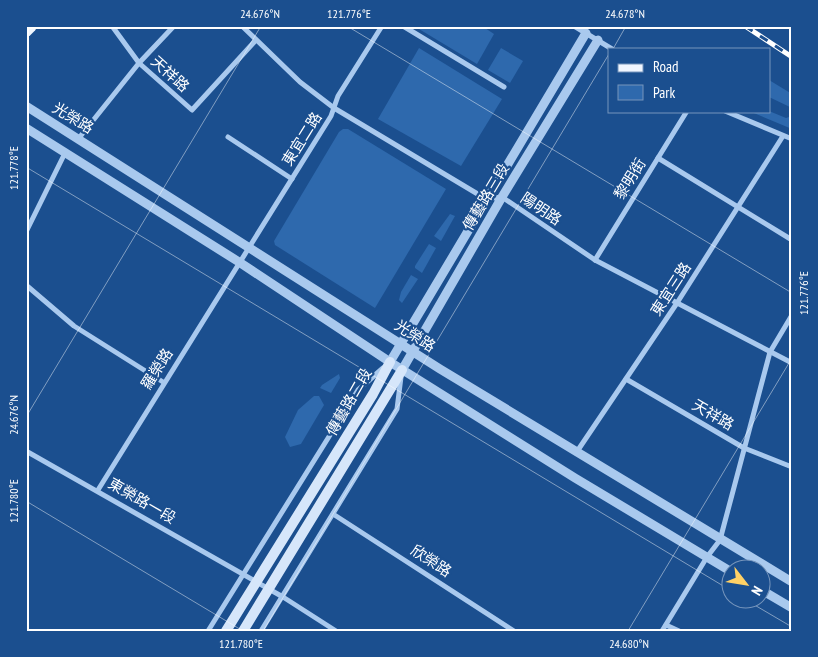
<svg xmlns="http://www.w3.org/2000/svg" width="818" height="657" viewBox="0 0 818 657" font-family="'PT Sans Narrow','Noto Sans TC',sans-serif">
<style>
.green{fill:#2e69ad}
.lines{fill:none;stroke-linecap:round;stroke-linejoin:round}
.minor{stroke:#a9c9ee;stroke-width:5}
.tertiary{stroke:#a9c9ee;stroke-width:9}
.secondary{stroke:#d6e6fa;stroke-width:10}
.primary{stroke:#f0f6ff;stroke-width:12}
.rail-casing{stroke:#fff;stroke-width:5}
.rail{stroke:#1b4f8f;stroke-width:3;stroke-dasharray:9;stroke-linecap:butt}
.ticks{fill:none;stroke:#fff;stroke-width:1;stroke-opacity:0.45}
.labels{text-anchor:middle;stroke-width:4.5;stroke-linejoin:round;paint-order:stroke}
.street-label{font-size:15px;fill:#fff;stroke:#1b4f8f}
.neatline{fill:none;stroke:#fff;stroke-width:2}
.ticks-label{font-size:12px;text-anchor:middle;fill:#fff}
</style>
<rect width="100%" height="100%" fill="#1b4f8f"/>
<g class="green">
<path d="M 414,26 L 482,26 L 494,34 L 477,64 Z"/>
<path d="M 419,48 L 502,99 L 461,166 L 378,119 Z"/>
<path d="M 501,48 L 523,61 L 510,83 L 488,70 Z"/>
<path d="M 769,80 L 792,94 L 792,108 L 769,97 Z"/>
<path d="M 749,111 L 769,111 L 786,118 L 792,116 L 792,129 Z"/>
<path d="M 343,129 L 348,129 L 446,189 L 375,308 L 275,245 L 274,241 L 339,132 Z"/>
<path d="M 450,214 L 455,216 L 441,241 L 434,236 Z"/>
<path d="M 429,244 L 436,248 L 422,273 L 415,268 L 415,266 Z"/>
<path d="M 411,275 L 418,279 L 402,303 L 399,300 L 401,292 Z"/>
<path d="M 339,374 L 340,378 L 331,393 L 320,388 L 322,385 Z"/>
<path d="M 314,396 L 319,396 L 324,405 L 301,444 L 290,447 L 285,437 L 298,410 Z"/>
</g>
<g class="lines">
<g class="minor">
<path d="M 112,26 L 139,63 L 192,110 L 256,40"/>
<path d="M 242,26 L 300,82 L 334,108 L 486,199 L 502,197 L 595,260 L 792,363"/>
<path d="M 403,26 L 504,87"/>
<path d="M 574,26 L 612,49"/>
<path d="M 725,111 L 792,139"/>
<path d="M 228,137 L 292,179"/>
<path d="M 79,138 L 139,63 L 174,26"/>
<path d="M 658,158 L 792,240"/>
<path d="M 26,232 L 65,153"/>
<path d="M 595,260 L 687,111"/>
<path d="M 26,285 L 74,326 L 163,382"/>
<path d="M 626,379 L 744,448 L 792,467"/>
<path d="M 26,451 L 283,597 L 336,631"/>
<path d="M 576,453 L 677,303 L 783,136"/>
<path d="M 98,490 L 331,116 L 338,96 L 382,26"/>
<path d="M 333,514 L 514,631"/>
<path d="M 666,625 L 679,631"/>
<path d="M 208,631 L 358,390 L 383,368"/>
<path d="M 261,631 L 397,409 L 401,377"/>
<path d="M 662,631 L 707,557 L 720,540 L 770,352 L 792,315"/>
</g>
<g class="tertiary">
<path d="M 26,106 L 440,369 L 792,582"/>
<path d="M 26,128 L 239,262 L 390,362 L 575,478 L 730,571"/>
<path d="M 390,362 L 586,33"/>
<path d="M 402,370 L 502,197 L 598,40"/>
<path d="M 760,589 L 792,608"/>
</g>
<g class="secondary">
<path d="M 226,631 L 373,394 L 390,362"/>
<path d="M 243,631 L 402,370"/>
</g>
<path class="primary" d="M 26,31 L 31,26"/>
<g class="rail-casing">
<path id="rail" d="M 745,26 L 792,57"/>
</g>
<use href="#rail" class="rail"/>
</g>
<path class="ticks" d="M 347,26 L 792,293M 613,49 L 626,26M 26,167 L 730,590M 26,417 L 261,26M 26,501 L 243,631M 746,600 L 792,627M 263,631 L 609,54M 628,631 L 792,358"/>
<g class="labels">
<g class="street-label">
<text transform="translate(170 74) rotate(42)" y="5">天祥路</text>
<text transform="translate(73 118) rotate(31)" y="5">光榮路</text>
<text transform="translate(302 139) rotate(-58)" y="5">東宜二路</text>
<text transform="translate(630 179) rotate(-58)" y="5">黎明街</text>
<text transform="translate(486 197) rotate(-59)" y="5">傳藝路三段</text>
<text transform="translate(541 209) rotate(34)" y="5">陽明路</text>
<text transform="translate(671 289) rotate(-57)" y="5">東宜三路</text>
<text transform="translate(415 336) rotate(33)" y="5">光榮路</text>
<text transform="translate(157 369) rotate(-58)" y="5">羅榮路</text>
<text transform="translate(349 402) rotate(-60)" y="5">傳藝路二段</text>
<text transform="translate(713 415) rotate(30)" y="5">天祥路</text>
<text transform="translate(142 501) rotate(30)" y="5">東榮路一段</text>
<text transform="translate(431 561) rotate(33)" y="5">欣榮路</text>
</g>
</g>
<rect width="818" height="657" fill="none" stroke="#1b4f8f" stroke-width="55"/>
<rect x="608" y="48" width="162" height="65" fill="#1b4f8f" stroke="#7695bc"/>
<rect x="618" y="64" width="25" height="8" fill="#f0f6ff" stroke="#7695bc"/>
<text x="653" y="72" font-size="15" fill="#ffffff">Road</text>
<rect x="618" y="85" width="25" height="15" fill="#2e69ad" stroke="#7695bc"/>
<text x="653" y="98" font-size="15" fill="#ffffff">Park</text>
<g transform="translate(746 584) rotate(121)"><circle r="24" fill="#1b4f8f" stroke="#7695bc"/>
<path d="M0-4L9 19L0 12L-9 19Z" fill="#ffd166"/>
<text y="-8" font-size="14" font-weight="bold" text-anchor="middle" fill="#ffffff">N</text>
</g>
<rect x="28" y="28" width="762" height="602" class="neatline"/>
<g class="ticks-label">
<text x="260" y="18">24.676°N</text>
<text x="349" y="18">121.776°E</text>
<text x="625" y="18">24.678°N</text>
<text transform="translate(14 168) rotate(-90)" y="4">121.778°E</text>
<text transform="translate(804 293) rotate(-90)" y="4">121.776°E</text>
<text transform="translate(14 415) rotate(-90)" y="4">24.676°N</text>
<text transform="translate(14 501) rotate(-90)" y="4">121.780°E</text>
<text x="241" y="648">121.780°E</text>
<text x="629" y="648">24.680°N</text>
</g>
</svg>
